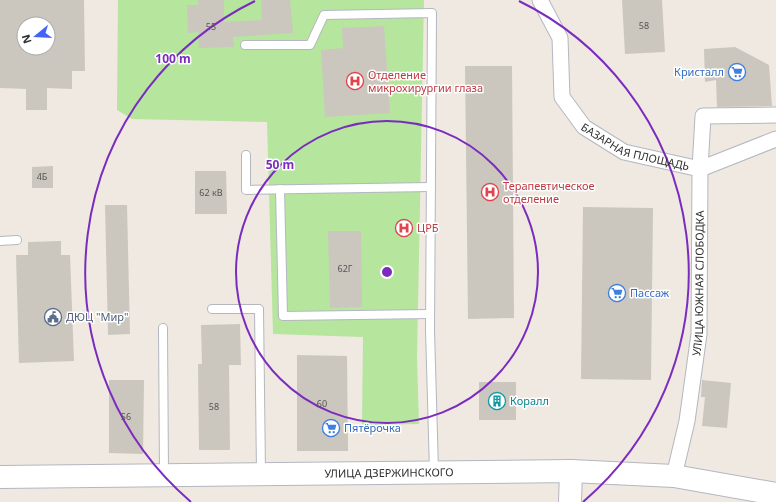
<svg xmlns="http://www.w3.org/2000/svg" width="776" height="502" viewBox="0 0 776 502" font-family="'Noto Sans',sans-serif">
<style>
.green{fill:#b6e59e}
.building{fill:#cbc7bf;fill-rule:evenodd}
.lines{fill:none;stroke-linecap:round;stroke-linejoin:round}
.lane-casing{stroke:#b4b7c1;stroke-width:10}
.street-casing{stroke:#b4b7c1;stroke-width:17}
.secondary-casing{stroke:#b4b7c1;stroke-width:24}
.lane{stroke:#fff;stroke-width:8}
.street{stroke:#fff;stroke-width:15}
.secondary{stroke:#fff;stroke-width:22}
.ring{fill:none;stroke:#7b2cbf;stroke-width:2}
.labels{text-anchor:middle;stroke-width:3;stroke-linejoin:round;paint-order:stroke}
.number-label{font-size:9px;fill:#555452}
.shop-label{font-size:11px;fill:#366cbe;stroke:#fff;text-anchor:start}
.health-label{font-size:11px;fill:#be3a42;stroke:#fff;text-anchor:start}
.street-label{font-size:11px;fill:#2e2e2e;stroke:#fff}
.service-label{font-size:11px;fill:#4e5e75;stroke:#fff;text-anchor:start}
.culture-label{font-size:11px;fill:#0d838f;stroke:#fff;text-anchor:start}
.centre{fill:#7b2cbf;stroke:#fff;stroke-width:2}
.ring-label{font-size:12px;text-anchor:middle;font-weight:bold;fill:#7b2cbf;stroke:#fff;stroke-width:3;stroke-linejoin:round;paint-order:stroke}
</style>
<rect width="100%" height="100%" fill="#efe9e1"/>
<path class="green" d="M 118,0 L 424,0 L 417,358 L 419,424 L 362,425 L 363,337 L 273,334 L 267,122 L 132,119 L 117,110 Z"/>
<g class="building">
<path d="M 0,0 L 84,0 L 85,71 L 72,71 L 72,89 L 47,88 L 47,110 L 26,110 L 26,89 L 0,88 ZM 24,24 L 48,24 L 48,48 L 24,48 Z"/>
<path d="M 198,0 L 224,0 L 224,22 L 262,20 L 261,0 L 290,0 L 293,33 L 233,37 L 234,47 L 199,48 L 198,32 L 188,33 L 187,5 L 198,5 Z"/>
<path d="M 622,0 L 662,0 L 665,52 L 625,54 Z"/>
<path d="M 384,26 L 390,113 L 325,117 L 321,50 L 343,48 L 342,28 Z"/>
<path d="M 735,47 L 769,65 L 772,106 L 717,107 L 716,80 L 705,82 L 704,49 Z"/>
<path d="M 465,66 L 512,66 L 514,318 L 468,319 Z"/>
<path d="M 53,166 L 53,188 L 32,188 L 32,167 Z"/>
<path d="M 195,171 L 226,171 L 227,214 L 195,214 Z"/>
<path d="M 105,205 L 127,205 L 130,334 L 108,335 Z"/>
<path d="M 583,207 L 653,208 L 651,380 L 581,379 Z"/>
<path d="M 328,231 L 361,231 L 362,307 L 330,308 Z"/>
<path d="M 61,241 L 61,255 L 70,255 L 74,361 L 19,363 L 16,255 L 28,255 L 28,242 Z"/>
<path d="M 240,324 L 241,365 L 229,365 L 230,450 L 199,450 L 198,364 L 202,364 L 201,325 Z"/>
<path d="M 297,355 L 347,356 L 348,451 L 297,451 Z"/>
<path d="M 109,380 L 144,380 L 143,454 L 109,453 Z"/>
<path d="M 702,380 L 731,383 L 727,428 L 702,426 L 705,397 L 701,397 Z"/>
<rect x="479" y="382" width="37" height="38"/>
</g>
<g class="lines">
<g class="lane-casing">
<g id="lane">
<path d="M 245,45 L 310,45 L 324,15 L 432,13 L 430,330 L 434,471"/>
<path d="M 246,155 L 246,190 L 431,187"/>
<path d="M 280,189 L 283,316 L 430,314"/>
<path d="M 0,241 L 17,240"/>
<path d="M 212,309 L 259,309 L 261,473"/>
<path d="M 163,328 L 164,475"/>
</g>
</g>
<g class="street-casing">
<g id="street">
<path id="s1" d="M 540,0 L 560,38 L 562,97 L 584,127 L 624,152 L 700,169 L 703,116 L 776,115"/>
<path id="s2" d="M 674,476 L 687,421 L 699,334 L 700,169 L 776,139"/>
</g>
</g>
<g class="secondary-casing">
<g id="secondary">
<path id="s3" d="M 0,477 L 571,471 L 674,476 L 776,494"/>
<path d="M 570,502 L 571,471"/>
</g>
</g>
<use href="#lane" class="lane"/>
<use href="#street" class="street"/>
<use href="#secondary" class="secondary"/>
</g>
<g class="ring">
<circle cx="387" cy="272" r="151"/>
<path d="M191 502A302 302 0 0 1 255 1M519 1A302 302 0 0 1 583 502"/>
</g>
<defs>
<g id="supermarket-ring" transform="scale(0.9)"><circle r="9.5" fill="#fff" stroke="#3f7fe0" stroke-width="1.5"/><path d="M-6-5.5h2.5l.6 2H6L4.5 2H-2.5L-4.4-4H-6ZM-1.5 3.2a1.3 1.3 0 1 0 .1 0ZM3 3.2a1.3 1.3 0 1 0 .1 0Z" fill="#3f7fe0"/></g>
<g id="hospital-ring" transform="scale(0.9)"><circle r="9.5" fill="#fff" stroke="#e0444e" stroke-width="1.5"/><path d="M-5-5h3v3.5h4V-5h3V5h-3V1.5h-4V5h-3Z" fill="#e0444e"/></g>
<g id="civic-ring" transform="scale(0.9)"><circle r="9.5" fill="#fff" stroke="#5c6f8a" stroke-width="1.5"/><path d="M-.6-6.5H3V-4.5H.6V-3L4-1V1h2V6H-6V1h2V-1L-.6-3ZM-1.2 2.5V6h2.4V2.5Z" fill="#5c6f8a"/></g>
<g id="building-ring" transform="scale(0.9)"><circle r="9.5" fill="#fff" stroke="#0f9aa8" stroke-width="1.5"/><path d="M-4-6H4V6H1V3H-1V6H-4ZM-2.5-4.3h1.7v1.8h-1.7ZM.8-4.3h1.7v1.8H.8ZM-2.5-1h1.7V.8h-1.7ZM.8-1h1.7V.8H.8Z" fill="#0f9aa8"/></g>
</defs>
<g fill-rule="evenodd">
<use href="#supermarket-ring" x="737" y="72"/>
<use href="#hospital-ring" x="355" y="81"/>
<use href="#hospital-ring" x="490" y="192"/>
<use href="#hospital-ring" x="404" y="228"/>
<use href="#supermarket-ring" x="617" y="293"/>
<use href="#civic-ring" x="53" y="317"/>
<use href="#building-ring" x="497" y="401"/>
<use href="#supermarket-ring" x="331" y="428"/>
</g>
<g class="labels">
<g class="number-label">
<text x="644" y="29">58</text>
<text x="211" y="30">55</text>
<text x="42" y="180">4Б</text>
<text x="211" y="196">62 кВ</text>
<text x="345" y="272">62Г</text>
<text x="322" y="407">60</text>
<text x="214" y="410">58</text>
<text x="126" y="420">56</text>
</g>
<g class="shop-label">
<text x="724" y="76" text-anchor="end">Кристалл</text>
<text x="630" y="297">Пассаж</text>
<text x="344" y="432">Пятёрочка</text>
</g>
<g class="health-label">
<text x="368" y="79">Отделение<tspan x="368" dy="13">микрохирургии глаза</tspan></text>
<text x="503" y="190">Терапевтическое<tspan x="503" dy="13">отделение</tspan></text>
<text x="417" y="232">ЦРБ</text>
</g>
<g class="street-label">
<text dy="4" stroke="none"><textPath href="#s1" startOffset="195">БАЗАРНАЯ ПЛОЩАДЬ</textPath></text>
<text dy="4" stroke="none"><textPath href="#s2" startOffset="195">УЛИЦА ЮЖНАЯ СЛОБОДКА</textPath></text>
<text dy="4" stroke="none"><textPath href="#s3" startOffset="389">УЛИЦА ДЗЕРЖИНСКОГО</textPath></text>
</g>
<g class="service-label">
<text x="66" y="321">ДЮЦ "Мир"</text>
</g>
<g class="culture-label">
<text x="510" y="405">Коралл</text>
</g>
</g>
<circle cx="387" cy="272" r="6" class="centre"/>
<g class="ring-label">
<text x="173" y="63">100 m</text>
<text x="280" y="169">50 m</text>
</g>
<g transform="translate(36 36) rotate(252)"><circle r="19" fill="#ffffff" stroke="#ababab"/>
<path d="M0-3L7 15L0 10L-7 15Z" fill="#4264fb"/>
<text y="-6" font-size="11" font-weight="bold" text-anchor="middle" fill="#2e2e2e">N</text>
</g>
</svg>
